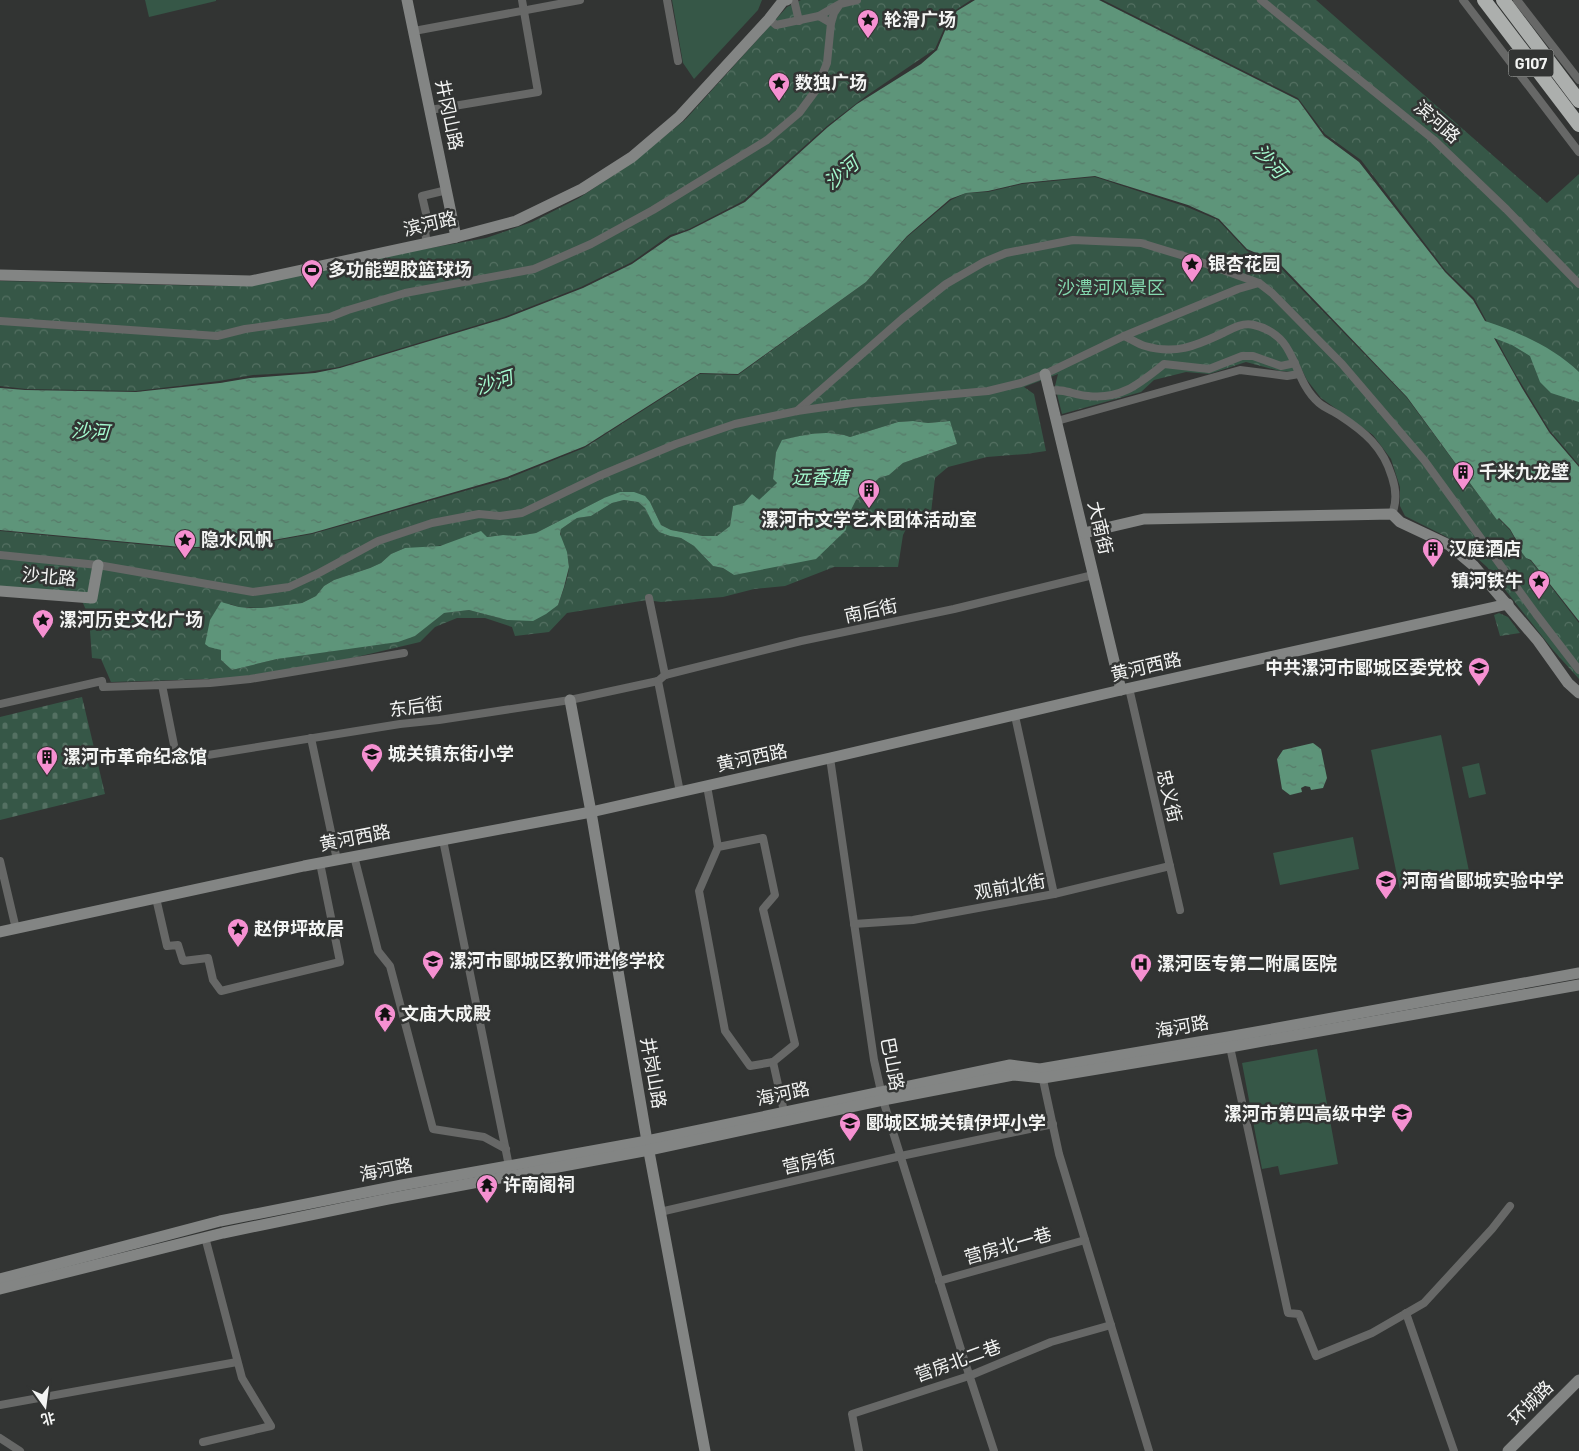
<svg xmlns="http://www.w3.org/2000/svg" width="1579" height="1451" viewBox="0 0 1579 1451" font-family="Barlow,'Noto Sans SC',sans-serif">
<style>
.grass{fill:#365747}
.cemetery{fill:url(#cemetery-stones)}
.park{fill:url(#park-crowns);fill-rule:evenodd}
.water{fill:url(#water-ripples)}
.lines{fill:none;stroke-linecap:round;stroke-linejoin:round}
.street{stroke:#676867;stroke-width:8}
.secondary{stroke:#838584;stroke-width:11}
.highway{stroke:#acafad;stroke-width:14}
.labels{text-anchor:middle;stroke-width:5;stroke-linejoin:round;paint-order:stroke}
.shield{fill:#323433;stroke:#b9bab9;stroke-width:1}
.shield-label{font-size:16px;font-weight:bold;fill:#f3f4f3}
.poi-label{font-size:18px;font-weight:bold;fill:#f3f4f3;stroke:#323433;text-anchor:start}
.street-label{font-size:18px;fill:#f3f4f3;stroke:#323433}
.park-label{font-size:18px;fill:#83d8ae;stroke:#323433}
.water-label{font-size:19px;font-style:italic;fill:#a4facf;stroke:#323433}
</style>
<defs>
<pattern id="cemetery-stones" width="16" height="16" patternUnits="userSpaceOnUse" patternTransform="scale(1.25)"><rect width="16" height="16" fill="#365747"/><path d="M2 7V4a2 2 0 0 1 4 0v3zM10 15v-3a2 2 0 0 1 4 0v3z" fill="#547062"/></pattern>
<pattern id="park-crowns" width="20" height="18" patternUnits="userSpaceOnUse" patternTransform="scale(1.25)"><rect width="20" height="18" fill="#365747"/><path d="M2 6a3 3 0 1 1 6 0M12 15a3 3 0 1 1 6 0" fill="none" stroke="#547062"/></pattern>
<pattern id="water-ripples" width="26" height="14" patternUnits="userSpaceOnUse" patternTransform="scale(1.25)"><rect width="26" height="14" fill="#5e957a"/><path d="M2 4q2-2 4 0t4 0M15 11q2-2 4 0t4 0" fill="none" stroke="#577a69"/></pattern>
</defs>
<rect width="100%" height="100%" fill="#323433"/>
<g class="grass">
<path d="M 145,0 L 216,0 L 216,1 L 149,17 Z"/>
<path d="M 672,0 L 762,0 L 758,10 L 694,79 L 683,63 Z"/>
<path d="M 1441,735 L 1470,876 L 1400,890 L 1371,750 Z"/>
<path d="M 1479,763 L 1486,794 L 1469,798 L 1462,767 Z"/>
<path d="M 1353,837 L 1359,869 L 1280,885 L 1273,853 Z"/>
<path d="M 1317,1049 L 1338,1164 L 1280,1175 L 1278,1166 L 1262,1169 L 1242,1063 Z"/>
</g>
<path class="cemetery" d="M 82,697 L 105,794 L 0,820 L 0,717 Z"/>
<g class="park">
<path d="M 801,0 L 971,0 L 951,13 L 935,49 L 866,96 L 827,126 L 743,201 L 689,229 L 670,235 L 632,262 L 581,287 L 504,317 L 339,367 L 307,372 L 253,375 L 219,381 L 136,391 L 26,389 L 0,386 L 0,281 L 211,286 L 255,285 L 403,253 L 486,238 L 532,222 L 579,198 L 626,167 L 685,120 L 787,7 Z"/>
<path d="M 1103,0 L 1316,0 L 1547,203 L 1579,174 L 1579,465 L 1550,431 L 1513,370 L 1474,298 L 1446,271 L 1361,160 L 1325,134 L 1298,98 Z"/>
<path d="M 1095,177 L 1187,207 L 1218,220 L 1247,251 L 1278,265 L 1407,398 L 1497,520 L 1499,519 L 1510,530 L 1517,543 L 1516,545 L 1526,558 L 1531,561 L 1579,623 L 1579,679 L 1553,650 L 1487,567 L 1468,550 L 1445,536 L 1405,516 L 1400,506 L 1400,487 L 1391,459 L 1373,435 L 1321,398 L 1307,380 L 1302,370 L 1293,372 L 1280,371 L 1246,362 L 1209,374 L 1186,372 L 1154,380 L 1141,392 L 1062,414 L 1055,386 L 1058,374 L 1024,387 L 1034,394 L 1046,451 L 1026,454 L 987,457 L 948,467 L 935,478 L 931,513 L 919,523 L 908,525 L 903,535 L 898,567 L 834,567 L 785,586 L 754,589 L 723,597 L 661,602 L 647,600 L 567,613 L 549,632 L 515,636 L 512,627 L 485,618 L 457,618 L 435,627 L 420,642 L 348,659 L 238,678 L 111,682 L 101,659 L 92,658 L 89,617 L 79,594 L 0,586 L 0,531 L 180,548 L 235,548 L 312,534 L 507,479 L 584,448 L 700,374 L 738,375 L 866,282 L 907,237 L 951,200 L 966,193 L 988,192 L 1022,184 ZM 913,421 L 928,423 L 949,421 L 957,444 L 903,463 L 889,475 L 879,478 L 856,500 L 849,514 L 846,530 L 734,575 L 723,568 L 713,566 L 694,546 L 681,538 L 670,536 L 659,532 L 654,526 L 645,508 L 638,502 L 624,500 L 612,503 L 591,516 L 577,518 L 561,529 C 558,540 569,554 569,567 C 568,580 562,593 558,605 L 507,620 L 469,610 L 443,613 L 415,636 L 277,659 L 232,670 L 221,660 L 221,650 L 216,648 L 230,604 L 239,607 L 262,608 L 302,603 L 316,596 L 324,586 L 334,580 L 370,568 L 381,563 L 391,554 L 405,548 L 426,548 L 486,537 L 503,535 L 517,536 L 536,533 L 604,498 L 650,502 L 661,525 L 671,530 L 704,536 L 717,536 L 730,526 L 733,506 L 759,501 L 777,483 L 773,479 L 776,452 L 783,440 C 804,435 829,429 850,437 L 898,422 Z"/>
<path d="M 1499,613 L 1508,617 L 1520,633 L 1500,636 L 1494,615 Z"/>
</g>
<g class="water">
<path d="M 975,0 L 1099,0 L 1298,100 L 1324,136 L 1359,162 L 1445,272 L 1473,300 L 1485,321 C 1519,332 1554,348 1579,372 L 1579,402 L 1551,393 L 1540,382 L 1530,356 L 1512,345 L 1494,338 L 1522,388 L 1549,432 L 1579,467 L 1579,621 L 1531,560 L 1526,558 L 1516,545 L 1518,543 L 1510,529 L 1499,518 L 1497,520 L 1407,397 L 1279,263 L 1247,249 L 1219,219 L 1188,205 L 1095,176 L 1022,183 L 988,191 L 966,193 L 950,199 L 907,236 L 866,282 L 738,374 L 700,373 L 585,446 L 507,477 L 312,533 L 235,547 L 181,547 L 0,530 L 0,388 L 25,390 L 136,392 L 220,383 L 250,378 L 315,373 L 340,368 L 506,318 L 583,288 L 632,264 L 671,237 L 690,230 L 745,202 L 828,127 L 857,104 L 921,64 L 937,50 L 952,14 Z"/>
<path d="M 913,421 L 928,423 L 950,421 L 957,444 L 903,463 L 889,475 L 879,478 L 856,500 L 849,514 L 846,530 L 816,559 L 734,575 L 723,568 L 713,566 L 694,546 L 681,538 L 670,536 L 659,532 L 654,526 L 645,508 L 638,502 L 624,500 L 612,503 L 591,516 L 577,518 L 561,529 L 560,534 L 567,552 L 569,567 L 564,587 L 558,605 L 546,614 L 533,621 L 507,620 L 469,610 L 444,613 L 415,636 L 398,642 L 277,659 L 232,670 L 221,660 L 221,650 L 209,647 L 205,644 L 210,620 L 221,602 L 239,607 L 250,608 L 262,608 L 302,603 L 316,596 L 324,586 L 334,580 L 370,568 L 381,563 L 391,554 L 405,548 L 440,546 L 481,531 L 487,537 L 503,535 L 517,536 L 536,533 L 604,498 L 620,492 L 634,492 L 645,496 L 650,502 L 661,525 L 671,530 L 703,536 L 717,536 L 730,526 L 733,506 L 744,503 L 752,494 L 759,500 L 777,483 L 773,479 L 776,452 L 782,440 C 804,435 828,429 850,437 L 898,422 Z"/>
<path d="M 1313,743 L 1321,749 L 1327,778 L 1323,788 L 1311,790 L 1310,787 L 1305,786 L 1301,788 L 1302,792 L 1290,795 L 1282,789 L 1277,759 L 1283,750 Z"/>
</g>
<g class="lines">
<g class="street">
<path d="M 667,0 L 678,61"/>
<path d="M 794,0 L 799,21"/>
<path d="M 1261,0 L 1434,140 L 1506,209 L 1579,284"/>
<path d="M 1463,0 L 1579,152"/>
<path d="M 1517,0 L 1579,80"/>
<path d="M 819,16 L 838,5"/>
<path d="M 769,19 L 776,25 L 819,16 L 831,23"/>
<path d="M 414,31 L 580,0"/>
<path d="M 430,110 L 538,92 L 522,0"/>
<path d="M 427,243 L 425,232 L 429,226 L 422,196 L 447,190"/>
<path d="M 0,321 L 217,336 L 245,329 L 330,317 L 348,310 L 405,293 L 534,269 L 591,244 L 653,210 L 767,140 L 799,113 L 816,90 L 827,63 L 831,23 L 834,13 L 840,4 L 857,0"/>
<path d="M 1124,336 C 1131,339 1138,344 1145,346 C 1175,355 1195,346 1221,334 C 1231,329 1242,322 1254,325 C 1300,336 1290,378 1319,403 C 1325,408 1333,411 1339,415 C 1365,432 1383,447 1392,477 C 1396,489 1397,502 1392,514"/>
<path d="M 1050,391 C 1063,388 1074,395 1088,396 C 1121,400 1140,383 1164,364 L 1209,369 L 1242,356 L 1253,356 L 1281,366 L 1295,363"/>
<path d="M 797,411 L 902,319 L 946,284 L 984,262 L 1006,253 L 1073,240 L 1141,243 L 1184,256 L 1259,283 L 1272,293 L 1342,364 L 1424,460 L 1536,614 L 1579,670"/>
<path d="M 1057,421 L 1240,370 L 1287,376 L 1299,374"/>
<path d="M 0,555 L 98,565 L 253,592 L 289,587 L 319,573 L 378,541 L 432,523 L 479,514 L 500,516 L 522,513 L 599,476 L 676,444 L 735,424 L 797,411 L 853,403 L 988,391 L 1021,383 L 1045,374 L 1124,336 L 1238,289 L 1259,283"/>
<path d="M 649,598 L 665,675"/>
<path d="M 658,681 L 665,675 L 801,641 L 954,609 L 1093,575"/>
<path d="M 658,681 L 680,792"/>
<path d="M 162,685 L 210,683 L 250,679 L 404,653"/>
<path d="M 1129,688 L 1180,910"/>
<path d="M 0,704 L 102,681 L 103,687 L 162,685 L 177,760 L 400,724 L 439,720 L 570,700 L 658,681"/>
<path d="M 1015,716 L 1054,894"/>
<path d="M 311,738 L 337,860"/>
<path d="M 830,758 L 874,1060 L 883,1100 L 963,1356 L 994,1451"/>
<path d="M 707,786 L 718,847 L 699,891 L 725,1031 L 750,1066 L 773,1062 L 795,1044 L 763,909 L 775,895 L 763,838 L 718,847"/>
<path d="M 443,840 L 509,1166"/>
<path d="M 354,856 L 378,951 L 390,966 L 433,1129 L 484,1137 L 506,1149"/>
<path d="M 0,861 L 16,929"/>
<path d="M 156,898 L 167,946 L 178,945 L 183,961 L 208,958 L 213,980 L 221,991 L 340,962 L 320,863"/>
<path d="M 854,924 L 913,920 L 1054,894 L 1170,866"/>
<path d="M 1230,1047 L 1288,1313 L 1299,1314 L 1316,1356 L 1372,1333 L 1424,1303 L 1492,1229 L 1510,1206"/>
<path d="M 773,1062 L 785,1116"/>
<path d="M 1042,1075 L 1059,1154 L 1149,1451"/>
<path d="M 660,1212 L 901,1156 L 1053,1124"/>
<path d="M 939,1281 L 1085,1240"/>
<path d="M 1406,1313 L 1454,1451"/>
<path d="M 0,1405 L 237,1362"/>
<path d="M 0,1438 L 20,1451"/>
<path d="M 203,1442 L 271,1426 L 242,1378 L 205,1237"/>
<path d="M 859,1451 L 852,1414 L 969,1376 L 1051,1342 L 1111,1325"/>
</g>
<g class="secondary">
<path d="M 407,0 L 456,237"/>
<path d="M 0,275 L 251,281 L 456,237 L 516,221 L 582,189 L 632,157 L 679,117 L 769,19 L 783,1 L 787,0"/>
<path d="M 1045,374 L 1121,690"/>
<path d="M 1084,533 L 1144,519 L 1392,514 L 1400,522 L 1449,545 L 1474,566 L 1538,641 L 1568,683 L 1579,693"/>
<path d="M 0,591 L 92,598 L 98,565"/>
<path d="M 570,700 L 591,812 L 647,1141 L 705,1451"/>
<path d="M 0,932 L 304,866 L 591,812 L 830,758 L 1121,690 L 1508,604"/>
<path d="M 0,1279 L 220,1221 L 402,1185 L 647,1141 L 1010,1065 L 1040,1069 L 1228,1037 L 1579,973"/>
<path d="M 0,1289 L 223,1233 L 388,1199 L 649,1150 L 883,1100 L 1013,1075 L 1043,1078 L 1230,1047 L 1579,985"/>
<path d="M 1508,1451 L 1579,1380"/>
</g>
<g class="highway">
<path d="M 1484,0 L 1579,125"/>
<path d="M 1503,0 L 1579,101"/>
</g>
</g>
<defs>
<g id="sight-pin" transform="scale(1.125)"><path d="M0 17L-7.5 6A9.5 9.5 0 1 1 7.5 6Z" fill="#f590d1" stroke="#323433"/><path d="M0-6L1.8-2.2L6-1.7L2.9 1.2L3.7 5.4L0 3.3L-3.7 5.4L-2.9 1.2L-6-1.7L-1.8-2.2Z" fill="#111"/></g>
<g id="stadium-pin" transform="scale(1.125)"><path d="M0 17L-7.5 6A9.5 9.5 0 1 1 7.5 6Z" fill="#f590d1" stroke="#323433"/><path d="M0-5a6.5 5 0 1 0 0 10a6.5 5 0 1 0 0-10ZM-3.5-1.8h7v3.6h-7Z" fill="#111"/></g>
<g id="building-pin" transform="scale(1.125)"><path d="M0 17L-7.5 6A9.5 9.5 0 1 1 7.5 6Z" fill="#f590d1" stroke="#323433"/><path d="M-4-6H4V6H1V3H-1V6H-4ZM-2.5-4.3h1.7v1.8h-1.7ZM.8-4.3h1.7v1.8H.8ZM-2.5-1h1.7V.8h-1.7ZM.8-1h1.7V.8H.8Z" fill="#111"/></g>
<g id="school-pin" transform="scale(1.125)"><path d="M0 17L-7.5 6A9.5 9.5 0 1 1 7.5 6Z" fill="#f590d1" stroke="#323433"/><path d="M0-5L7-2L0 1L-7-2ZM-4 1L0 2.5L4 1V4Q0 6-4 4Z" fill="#111"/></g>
<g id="hospital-pin" transform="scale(1.125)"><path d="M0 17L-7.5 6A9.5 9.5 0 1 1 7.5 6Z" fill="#f590d1" stroke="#323433"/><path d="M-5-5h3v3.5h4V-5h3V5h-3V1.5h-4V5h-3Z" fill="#111"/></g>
<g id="temple-pin" transform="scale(1.125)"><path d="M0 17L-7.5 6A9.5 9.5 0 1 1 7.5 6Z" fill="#f590d1" stroke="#323433"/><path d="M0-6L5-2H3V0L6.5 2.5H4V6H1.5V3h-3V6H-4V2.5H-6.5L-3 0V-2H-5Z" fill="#111"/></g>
</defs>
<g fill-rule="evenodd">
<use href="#sight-pin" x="868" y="20"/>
<use href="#sight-pin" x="779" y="83"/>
<use href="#sight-pin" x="1192" y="264"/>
<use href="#stadium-pin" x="312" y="270"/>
<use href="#building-pin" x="1463" y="472"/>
<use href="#building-pin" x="869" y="490"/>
<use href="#sight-pin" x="185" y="540"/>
<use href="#building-pin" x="1433" y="549"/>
<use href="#sight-pin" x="1539" y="581"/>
<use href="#sight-pin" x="43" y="620"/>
<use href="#school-pin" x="1479" y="668"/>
<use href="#school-pin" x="372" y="754"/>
<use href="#building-pin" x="47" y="757"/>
<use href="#school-pin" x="1386" y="881"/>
<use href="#sight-pin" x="238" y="929"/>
<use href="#school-pin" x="433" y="961"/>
<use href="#hospital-pin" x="1141" y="964"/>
<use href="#temple-pin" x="385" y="1014"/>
<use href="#school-pin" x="1402" y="1114"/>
<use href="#school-pin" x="850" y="1123"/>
<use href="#temple-pin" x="487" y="1185"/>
</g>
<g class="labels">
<rect class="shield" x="1508.5" y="49.5" width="45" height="27" rx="4"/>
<g class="shield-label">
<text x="1531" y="69">G107</text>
</g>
<g class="poi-label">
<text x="884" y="26">轮滑广场</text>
<text x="795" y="89">数独广场</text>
<text x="1208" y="270">银杏花园</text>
<text x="328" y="276">多功能塑胶篮球场</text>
<text x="1479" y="478">千米九龙壁</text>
<text x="869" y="526" text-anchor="middle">漯河市文学艺术团体活动室</text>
<text x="201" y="546">隐水风帆</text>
<text x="1449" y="555">汉庭酒店</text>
<text x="1523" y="587" text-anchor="end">镇河铁牛</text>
<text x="59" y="626">漯河历史文化广场</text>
<text x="1463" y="674" text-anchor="end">中共漯河市郾城区委党校</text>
<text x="388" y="760">城关镇东街小学</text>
<text x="63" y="763">漯河市革命纪念馆</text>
<text x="1402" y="887">河南省郾城实验中学</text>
<text x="254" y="935">赵伊坪故居</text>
<text x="449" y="967">漯河市郾城区教师进修学校</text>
<text x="1157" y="970">漯河医专第二附属医院</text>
<text x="401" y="1020">文庙大成殿</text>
<text x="1386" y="1120" text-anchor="end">漯河市第四高级中学</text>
<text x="866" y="1129">郾城区城关镇伊坪小学</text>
<text x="503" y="1191">许南阁祠</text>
</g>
<g class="street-label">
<text transform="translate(449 115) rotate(78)" y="6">井冈山路</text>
<text transform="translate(1437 122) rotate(41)" y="6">滨河路</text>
<text transform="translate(430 224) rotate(-13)" y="6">滨河路</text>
<text transform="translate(1100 528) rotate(77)" y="6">大南街</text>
<text transform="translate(49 577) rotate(5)" y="6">沙北路</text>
<text transform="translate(871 611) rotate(-12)" y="6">南后街</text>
<text transform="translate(1146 667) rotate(-13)" y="6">黄河西路</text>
<text transform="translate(416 707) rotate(-7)" y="6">东后街</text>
<text transform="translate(752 758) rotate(-12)" y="6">黄河西路</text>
<text transform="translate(1169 796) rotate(77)" y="6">忠义街</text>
<text transform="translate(355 838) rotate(-11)" y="6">黄河西路</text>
<text transform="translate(1010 887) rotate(-10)" y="6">观前北街</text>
<text transform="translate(1182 1027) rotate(-10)" y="6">海河路</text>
<text transform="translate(892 1064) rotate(79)" y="6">巴山路</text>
<text transform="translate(653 1073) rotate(80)" y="6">井岗山路</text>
<text transform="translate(783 1094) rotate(-12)" y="6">海河路</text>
<text transform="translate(809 1162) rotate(-13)" y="6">营房街</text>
<text transform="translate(386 1170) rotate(-11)" y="6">海河路</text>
<text transform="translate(1008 1246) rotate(-16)" y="6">营房北一巷</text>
<text transform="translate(958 1361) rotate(-20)" y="6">营房北二巷</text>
<text transform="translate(1531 1403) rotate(-45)" y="6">环城路</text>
</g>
<g class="park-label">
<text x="1111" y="294">沙澧河风景区</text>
</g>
<g class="water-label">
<text transform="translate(1270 161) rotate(48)" y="7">沙河</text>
<text transform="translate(841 173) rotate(-40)" y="7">沙河</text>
<text transform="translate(494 382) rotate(-18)" y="7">沙河</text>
<text transform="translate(90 431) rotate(3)" y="7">沙河</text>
<text x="820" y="484">远香塘</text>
</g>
</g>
<g transform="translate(45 1406) rotate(166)" stroke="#323433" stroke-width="4" paint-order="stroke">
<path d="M0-4L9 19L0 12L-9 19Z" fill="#f3f4f3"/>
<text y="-8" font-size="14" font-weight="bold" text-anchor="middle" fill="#f3f4f3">北</text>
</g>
</svg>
